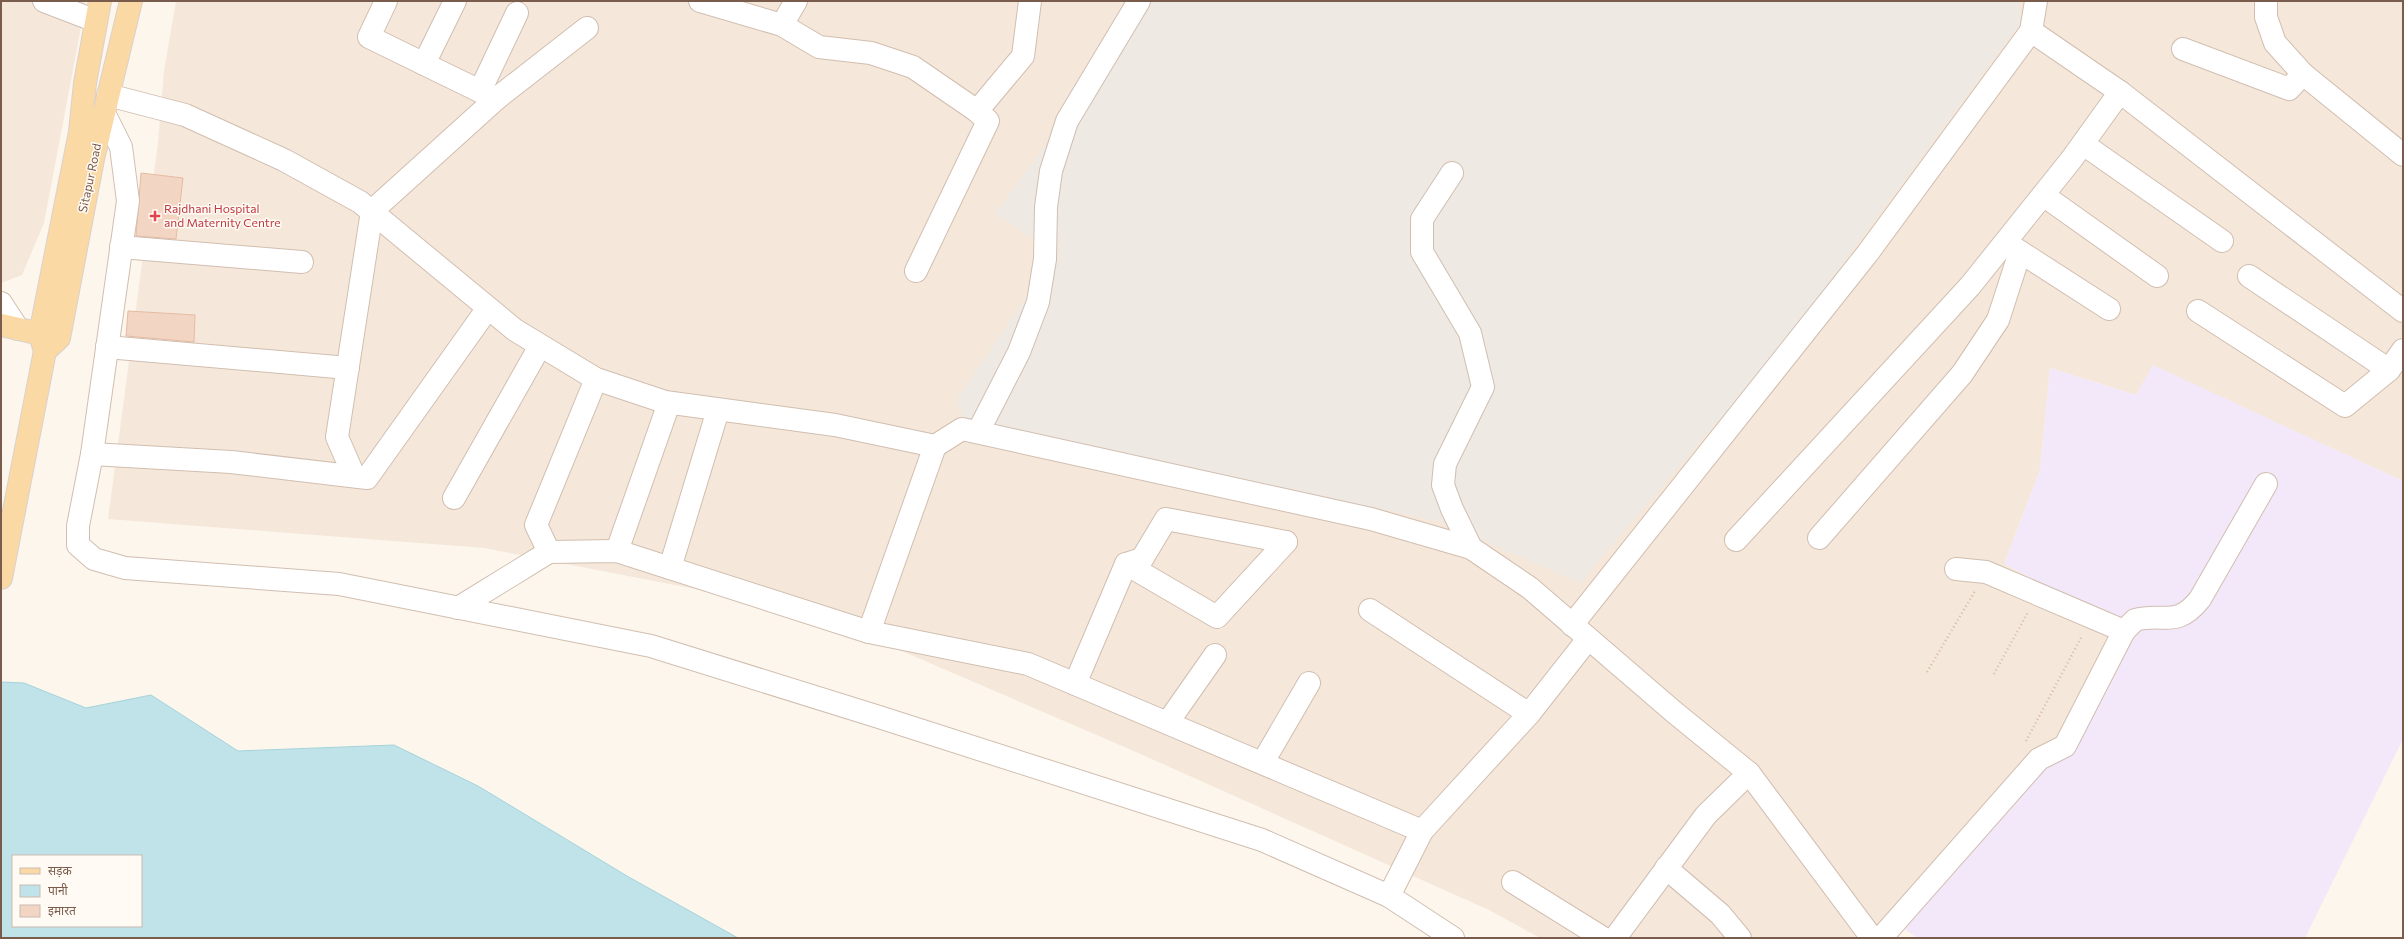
<svg xmlns="http://www.w3.org/2000/svg" width="2404" height="939" viewBox="0 0 2404 939" font-family="Commissioner,'Noto Sans Devanagari',sans-serif">
<style>
.residential{fill:#f5e8da}
.industrial{fill:#efe9e4}
.education{fill:#f3e8fa}
.water{fill:#bfe3e8;stroke:#a5d3da;fill-rule:evenodd}
.building{fill:#f3d5c3;stroke:#e6bba3}
.lines{fill:none;stroke-linecap:round;stroke-linejoin:round}
.minor-casing{stroke:#d1beb0;stroke-width:24}
.major-casing{stroke:#dad1cd;stroke-width:24}
.path{stroke:#d9b8a5;stroke-width:2.5;stroke-dasharray:1 3;stroke-linecap:butt}
.minor{stroke:#fff;stroke-width:22}
.major{stroke:#fbd9a5;stroke-width:22}
.health-dot{fill:#e0444e;stroke:#fffaf3;stroke-width:1.5}
.labels{text-anchor:middle;stroke-width:3;stroke-linejoin:round;paint-order:stroke}
.street-label{font-size:12px;fill:#7a5c4d;stroke:#fffaf3}
.health-label{font-size:12px;fill:#be3a42;stroke:#fffaf3;text-anchor:start}
</style>
<rect width="100%" height="100%" fill="#fdf6ec"/>
<g class="residential">
<path d="M 1,1 L 86,1 L 44,223 L 22,275 L 1,283 Z"/>
<path d="M 176,1 L 2403,1 L 2403,481 L 2153,366 L 2136,395 L 2050,368 L 2040,470 L 2004,564 L 2121,625 L 2056,738 L 1867,938 L 1540,938 L 1489,910 L 1136,752 L 809,611 L 484,548 L 108,519 L 158,143 L 164,71 Z"/>
</g>
<path class="industrial" d="M 1131,1 L 2019,1 L 2021,22 L 1785,342 L 1580,583 L 1442,522 L 964,420 L 957,399 L 1046,267 L 1052,251 L 995,214 L 1085,91 Z"/>
<path class="education" d="M 2153,365 L 2403,481 L 2403,739 L 2305,938 L 1917,938 L 1903,928 L 2044,766 L 2121,625 L 2004,564 L 2040,470 L 2050,368 L 2136,395 Z"/>
<path class="water" d="M 1,682 L 24,683 L 86,708 L 151,695 L 238,751 L 394,745 L 478,786 L 627,876 L 738,938 L 1,938 ZM 13,856 L 141,856 L 141,926 L 13,926 Z"/>
<g class="building">
<path d="M 141,173 L 183,178 L 176,239 L 136,236 Z"/>
<path d="M 128,311 L 195,315 L 194,342 L 126,336 Z"/>
</g>
<g class="lines">
<g class="minor-casing">
<g id="minor">
<path d="M 44,1 L 96,21"/>
<path d="M 386,1 L 369,37 L 496,99"/>
<path d="M 700,1 L 782,25 L 819,47 L 871,53 L 913,67 L 977,111 L 988,121 L 916,271"/>
<path d="M 2266,1 L 2266,17 L 2275,43 L 2303,74 L 2403,155"/>
<path d="M 782,25 L 796,1"/>
<path d="M 2031,31 L 2120,92 L 2403,311"/>
<path d="M 2183,49 L 2289,89 L 2303,74"/>
<path d="M 424,64 L 455,1"/>
<path d="M 480,91 L 517,13"/>
<path d="M 108,95 L 185,115 L 284,160 L 360,202 L 515,330 L 596,379 L 665,402 L 835,425 L 935,446 L 962,429 L 1371,519 L 1471,548 L 1530,588 L 1674,712 L 1749,773 L 1872,938"/>
<path d="M 977,111 L 1023,56 L 1030,1"/>
<path d="M 104,113 L 121,147 L 128,201 L 92,454 L 78,526 L 78,545 L 94,559 L 125,568 L 339,584 L 651,646 L 879,717 L 1262,840 L 1389,896 L 1422,831"/>
<path d="M 2083,144 L 2222,241"/>
<path d="M 1452,173 L 1422,219 L 1422,252 L 1470,333 L 1483,387 L 1445,464 L 1443,485 L 1452,509 L 1471,548"/>
<path d="M 2043,195 L 2157,276"/>
<path d="M 2008,244 L 2109,309"/>
<path d="M 121,247 L 302,262"/>
<path d="M 2249,276 L 2389,370"/>
<path d="M 1,303 L 18,329"/>
<path d="M 2198,311 L 2345,406 L 2389,370 L 2403,350"/>
<path d="M 107,347 L 348,368"/>
<path d="M 978,432 L 1019,352 L 1038,302 L 1045,259 L 1046,207 L 1051,171 L 1067,121 L 1139,1"/>
<path d="M 92,454 L 231,462 L 367,478 L 488,308"/>
<path d="M 354,476 L 337,437 L 372,211 L 496,99 L 587,28"/>
<path d="M 454,498 L 540,346"/>
<path d="M 1819,538 L 1962,374 L 1998,320 L 2020,252"/>
<path d="M 1736,540 L 1970,286 L 2071,160 L 2120,92"/>
<path d="M 617,551 L 669,403"/>
<path d="M 549,552 L 536,525 L 596,379"/>
<path d="M 1126,564 L 1217,617 L 1286,542"/>
<path d="M 670,568 L 718,410"/>
<path d="M 458,608 L 549,552 L 617,551 L 869,632 L 1028,664 L 1422,831 L 1529,714 L 1588,639"/>
<path d="M 1370,610 L 1529,714"/>
<path d="M 1572,625 L 1867,254 L 2031,31 L 2036,1"/>
<path d="M 2124,631 L 2135,620 C 2164,612 2176,629 2200,599 L 2266,484"/>
<path d="M 869,632 L 935,446"/>
<path d="M 1075,684 L 1126,564 L 1142,559 L 1166,519 L 1286,542"/>
<path d="M 1168,722 L 1215,655"/>
<path d="M 1263,762 L 1309,683"/>
<path d="M 1666,868 L 1720,914 L 1740,938"/>
<path d="M 1513,882 L 1603,938"/>
<path d="M 1389,896 L 1453,938"/>
<path d="M 1615,938 L 1706,815 L 1749,773"/>
<path d="M 1881,938 L 2039,759 L 2065,746 L 2124,631 L 1986,572 L 1956,569"/>
</g>
</g>
<g class="major-casing">
<g id="major">
<path d="M 100,1 L 85,83 L 80,132 L 40,334 L 45,351 L 59,338 L 93,159 L 131,1"/>
<path d="M 1,325 L 54,337"/>
<path d="M 1,578 L 45,351"/>
</g>
</g>
<g class="path">
<path d="M 1927,672 L 1975,591"/>
<path d="M 1994,674 L 2028,612"/>
<path d="M 2026,741 L 2082,636"/>
</g>
<use href="#minor" class="minor"/>
<use href="#major" class="major"/>
</g>
<path class="health-dot" d="M153 210h4v4h4v4h-4v4h-4v-4h-4v-4h4z"/>
<g class="labels">
<g class="street-label">
<text transform="translate(90 178) rotate(-78)" y="4">Sitapur Road</text>
</g>
<g class="health-label">
<text x="164" y="213">Rajdhani Hospital<tspan x="164" dy="14">and Maternity Centre</tspan></text>
</g>
</g>
<rect width="2404" height="939" fill="none" stroke="#7a5c4d" stroke-width="4"/>
<rect x="12" y="855" width="130" height="72" fill="#fffaf3" stroke="#cabbb1"/>
<rect x="20" y="868" width="20" height="6" fill="#fbd9a5" stroke="#cabbb1"/>
<text x="48" y="875" font-size="12" fill="#7a5c4d">सड़क</text>
<rect x="20" y="885" width="20" height="12" fill="#bfe3e8" stroke="#cabbb1"/>
<text x="48" y="895" font-size="12" fill="#7a5c4d">पानी</text>
<rect x="20" y="905" width="20" height="12" fill="#f3d5c3" stroke="#cabbb1"/>
<text x="48" y="915" font-size="12" fill="#7a5c4d">इमारत</text>
</svg>
